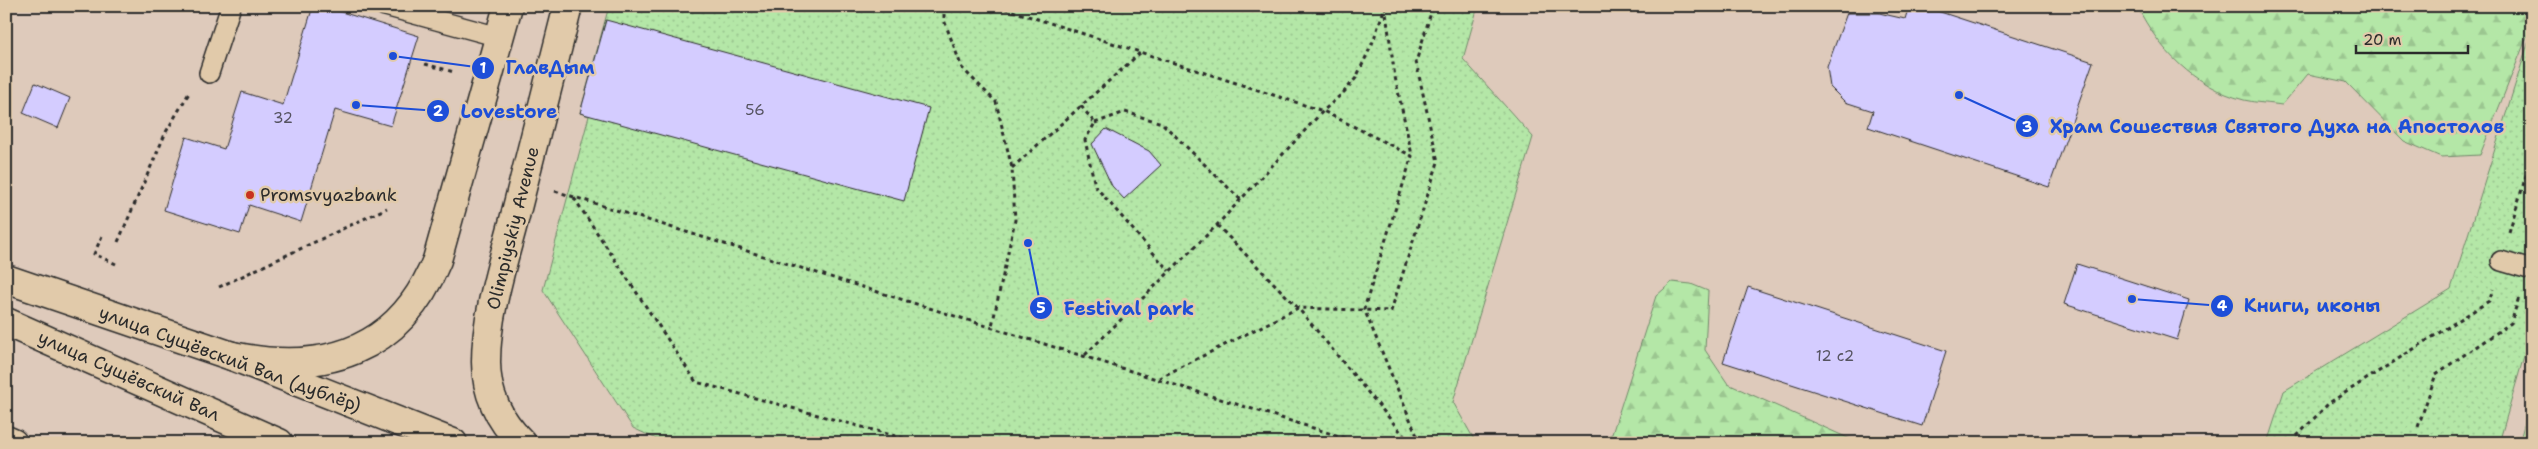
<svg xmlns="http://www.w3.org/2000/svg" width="2538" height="449" viewBox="0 0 2538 449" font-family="'Shantell Sans',sans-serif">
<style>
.grass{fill:#b4e7a7;stroke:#708969}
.forest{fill:url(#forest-firs);stroke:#708969}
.park{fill:url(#park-dots);stroke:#708969}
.building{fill:#d4ccff;stroke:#2b2b2b}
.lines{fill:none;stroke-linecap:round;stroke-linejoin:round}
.lane-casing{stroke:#2b2b2b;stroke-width:22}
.secondary-casing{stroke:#2b2b2b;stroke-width:31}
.primary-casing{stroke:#2b2b2b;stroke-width:31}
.path{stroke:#2b2b2b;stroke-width:3;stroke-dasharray:4 4;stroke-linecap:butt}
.lane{stroke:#e1caaa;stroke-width:19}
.secondary{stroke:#e1caaa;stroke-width:28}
.primary{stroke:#e1caaa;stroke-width:28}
.poi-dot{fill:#c8321e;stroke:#e1caaa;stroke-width:2}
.labels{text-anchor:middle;stroke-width:5;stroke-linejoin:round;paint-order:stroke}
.number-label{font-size:15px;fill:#555360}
.poi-label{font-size:18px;fill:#2b2b2b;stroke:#e1caaa;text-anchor:start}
.street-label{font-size:18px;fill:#2b2b2b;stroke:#e1caaa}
.leader{fill:none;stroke:#1d4ed8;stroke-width:2}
.callout-dot{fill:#1d4ed8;stroke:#e1caaa;stroke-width:2}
.mark-label{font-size:15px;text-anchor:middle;font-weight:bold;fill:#fff}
.callout-label{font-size:19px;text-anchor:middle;font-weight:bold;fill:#1d4ed8;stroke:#e1caaa;stroke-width:5;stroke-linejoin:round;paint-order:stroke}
</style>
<defs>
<pattern id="forest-firs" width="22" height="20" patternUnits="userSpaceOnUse" patternTransform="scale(1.25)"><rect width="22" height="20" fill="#b4e7a7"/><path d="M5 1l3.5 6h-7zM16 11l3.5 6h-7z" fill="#9bc690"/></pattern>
<pattern id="park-dots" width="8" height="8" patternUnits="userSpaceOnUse" patternTransform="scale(1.25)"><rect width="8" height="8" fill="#b4e7a7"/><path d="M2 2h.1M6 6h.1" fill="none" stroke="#9bc690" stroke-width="1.8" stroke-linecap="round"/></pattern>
</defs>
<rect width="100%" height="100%" fill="#decabb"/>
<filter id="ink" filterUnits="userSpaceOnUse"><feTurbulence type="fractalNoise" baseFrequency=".02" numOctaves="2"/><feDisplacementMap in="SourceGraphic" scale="10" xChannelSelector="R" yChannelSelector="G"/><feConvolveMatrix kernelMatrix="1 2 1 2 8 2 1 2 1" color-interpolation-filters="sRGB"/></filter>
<g filter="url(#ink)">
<path class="grass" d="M 2532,397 L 2532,443 L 2519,443 Z"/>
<g class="forest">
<path d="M 2137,6 L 2532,6 L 2532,24 L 2480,155 L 2441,157 L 2404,141 L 2346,82 L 2308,74 L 2282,105 C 2270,103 2256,103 2244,100 C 2194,87 2159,50 2137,6 Z"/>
<path d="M 1672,282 L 1691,284 L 1708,291 L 1705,350 L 1728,384 L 1859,443 L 1595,443 L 1612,434 L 1656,296 Z"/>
</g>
<g class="park">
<path d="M 609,6 L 1478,6 L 1463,59 L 1533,137 L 1453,402 L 1476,443 L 665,443 L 633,428 L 543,290 L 589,116 L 580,113 Z"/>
<path d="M 2532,31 L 2532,328 L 2499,443 L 2267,443 L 2284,391 L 2451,289 Z"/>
</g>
<g class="building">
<path d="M 313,6 L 322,6 L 419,36 L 391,126 L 335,110 L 301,222 L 249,205 L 240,234 L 164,210 L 186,137 L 224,149 L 242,92 L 283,105 Z"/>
<path d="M 1909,6 L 1922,6 L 2093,62 L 2049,187 L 1868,127 L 1873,111 L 1845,102 L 1830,87 L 1827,67 L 1847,13 L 1879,13 L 1905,19 Z"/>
<path d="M 606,20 L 929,108 L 904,201 L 580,113 Z"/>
<path d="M 35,83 L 70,98 L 58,128 L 23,113 Z"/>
<path d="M 1106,129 L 1149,151 L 1161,165 L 1124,199 L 1112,186 L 1092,144 Z"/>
<path d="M 2077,264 L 2189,300 L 2177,340 L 2064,304 Z"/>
<path d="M 1748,287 L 1946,351 L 1922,426 L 1723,362 Z"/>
</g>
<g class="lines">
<g class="lane-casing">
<g id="lane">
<path d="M 385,6 L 499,37"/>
<path d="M 209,73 L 231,6"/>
<path d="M 2501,261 L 2532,270"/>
</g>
</g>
<g class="secondary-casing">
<g id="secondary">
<path d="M 6,279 L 232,356 L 453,443"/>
<path d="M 232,356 C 323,375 400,352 437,260 L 508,6"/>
<path d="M 522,443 C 499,420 486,395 486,362 C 486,315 502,266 514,220 C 532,149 550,78 568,6"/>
</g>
</g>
<g class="primary-casing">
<g id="primary">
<path d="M 6,322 L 279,443"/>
<path d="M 6,440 L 13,443"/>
</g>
</g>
<g class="path">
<path d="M 944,6 L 944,20 L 962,68 L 996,102 L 1012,168 L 1015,220 L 992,326"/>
<path d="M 997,6 L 1323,111 L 1412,156 L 1364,309 L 1420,443"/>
<path d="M 1385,6 L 1395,77 L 1412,155"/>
<path d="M 425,64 L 454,72"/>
<path d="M 1081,106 L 1095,123 L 1085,140 L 1095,186 L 1169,271"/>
<path d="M 1095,123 L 1125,112 L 1162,123 L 1241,200"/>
<path d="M 1012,168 L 1140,53"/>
<path d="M 555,191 L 1361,443"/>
<path d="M 574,198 L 696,382 L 921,443"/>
<path d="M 1217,225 L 1298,308 L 1410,443"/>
<path d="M 2509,232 L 2532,156"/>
<path d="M 102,236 L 94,254 L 116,264"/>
<path d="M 118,242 L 166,132 L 189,93"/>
<path d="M 219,287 L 387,208"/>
<path d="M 1085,355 L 1217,225 L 1323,111 L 1344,92 L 1356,78 L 1372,44 L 1384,10"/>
<path d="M 1159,378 L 1298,308 L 1391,311 L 1438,162 L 1416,62 L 1433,6"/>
<path d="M 2418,427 L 2436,374 L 2511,323 L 2519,297"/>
<path d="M 2293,443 L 2296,437 L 2329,403 L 2489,301 L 2493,289"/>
</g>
<use href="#lane" class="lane"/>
<use href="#secondary" class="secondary"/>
<use href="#primary" class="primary"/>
</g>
</g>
<circle class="poi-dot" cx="250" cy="195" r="5"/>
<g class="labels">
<g class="number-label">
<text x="755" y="115">56</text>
<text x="283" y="123">32</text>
<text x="1835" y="361">12 с2</text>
</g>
<g class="poi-label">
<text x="260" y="201">Promsvyazbank</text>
</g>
<g class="street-label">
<text transform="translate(513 228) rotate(-76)" y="6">Olimpiyskiy Avenue</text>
<text transform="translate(230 359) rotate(20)" y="6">улица Сущёвский Вал (дублёр)</text>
<text transform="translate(129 376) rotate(24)" y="6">улица Сущёвский Вал</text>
</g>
</g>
<path class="leader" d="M393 56L483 68M356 105L438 111M1959 95L2027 126M2132 299L2222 306M1028 243L1041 308"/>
<g class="callout-dot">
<circle cx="393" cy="56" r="5"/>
<circle cx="356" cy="105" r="5"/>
<circle cx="1959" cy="95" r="5"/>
<circle cx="2132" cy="299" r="5"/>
<circle cx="1028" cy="243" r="5"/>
<circle cx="483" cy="68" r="12"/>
<circle cx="438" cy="111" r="12"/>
<circle cx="2027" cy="126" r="12"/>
<circle cx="2222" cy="306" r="12"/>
<circle cx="1041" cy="308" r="12"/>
</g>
<g class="mark-label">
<text x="483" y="73">1</text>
<text x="438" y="116">2</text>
<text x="2027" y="132">3</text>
<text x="2222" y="311">4</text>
<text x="1041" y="313">5</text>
</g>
<g class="callout-label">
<text x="550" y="74">ГлавДым</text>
<text x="509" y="118">Lovestore</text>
<text x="2277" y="133">Храм Сошествия Святого Духа на Апостолов</text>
<text x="2312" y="312">Книги, иконы</text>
<text x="1129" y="315">Festival park</text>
</g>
<rect width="2538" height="449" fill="none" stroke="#e1caaa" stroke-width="25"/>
<rect x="12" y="12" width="2513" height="424" fill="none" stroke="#2b2b2b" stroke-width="2" filter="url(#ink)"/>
<path d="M2356 45v8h112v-8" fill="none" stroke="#2b2b2b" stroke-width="2.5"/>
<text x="2363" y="45" font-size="15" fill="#2b2b2b" stroke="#e1caaa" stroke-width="4" paint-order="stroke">20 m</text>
</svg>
